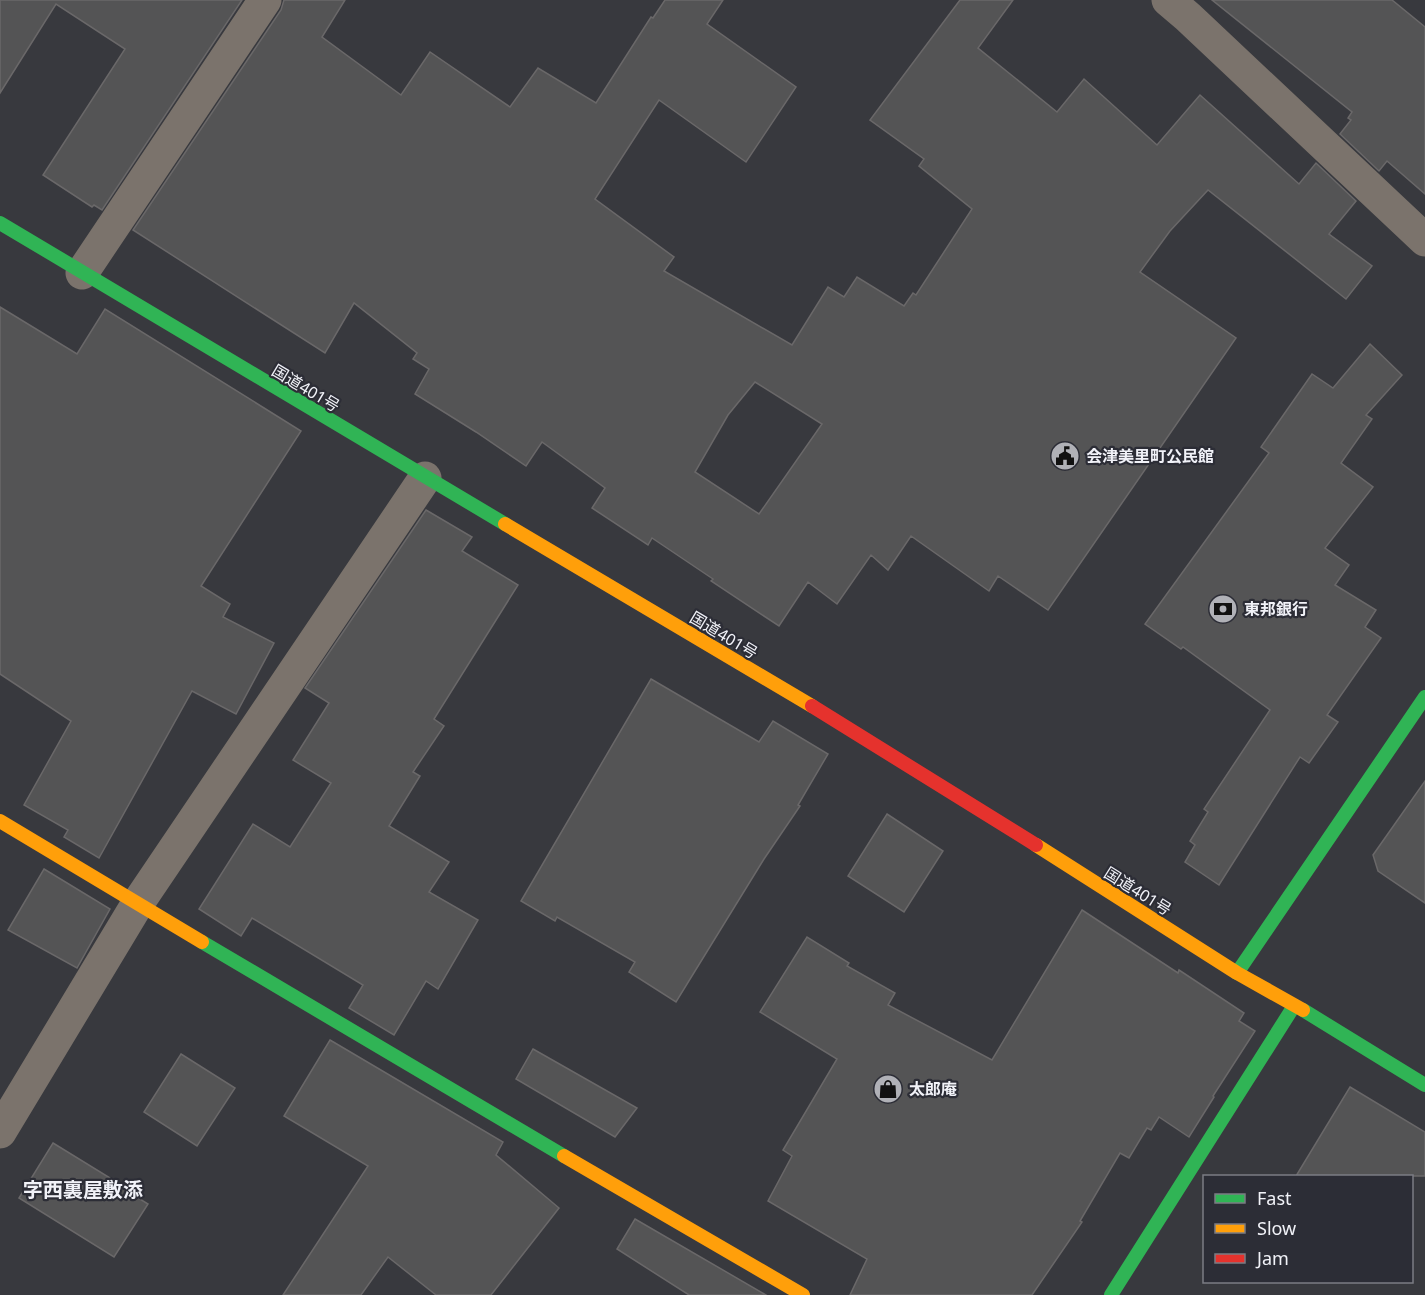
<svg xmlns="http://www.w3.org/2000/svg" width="1425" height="1295" viewBox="0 0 1425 1295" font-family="'Noto Sans','Noto Sans JP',sans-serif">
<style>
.building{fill:#545455;stroke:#6a6869;stroke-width:1.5;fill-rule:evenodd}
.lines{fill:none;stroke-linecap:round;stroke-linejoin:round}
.street{stroke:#7b736c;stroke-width:33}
.fast{stroke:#30b455;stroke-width:14}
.slow{stroke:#ff9f0a;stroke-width:14}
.jam{stroke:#e5322d;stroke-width:14}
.labels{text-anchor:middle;stroke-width:4.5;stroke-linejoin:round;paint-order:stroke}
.street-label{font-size:16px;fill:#f1f2f8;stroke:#2c2d36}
.poi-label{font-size:16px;font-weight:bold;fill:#f1f2f8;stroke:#2c2d36;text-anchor:start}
.quarter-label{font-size:20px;font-weight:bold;fill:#f1f2f8;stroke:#2c2d36}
</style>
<rect width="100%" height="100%" fill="#38393e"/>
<g class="building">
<path d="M 0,0 L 242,0 L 102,210 L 94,205 L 92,207 L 43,175 L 125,49 L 56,4 L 0,93 Z"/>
<path d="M 284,0 L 345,0 L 322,37 L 401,95 L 430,52 L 510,107 L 538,68 L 596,103 L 651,17 L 653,18 L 665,0 L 723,0 L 707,24 L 796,87 L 746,162 L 659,100 L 595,199 L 674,257 L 664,271 L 792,345 L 828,287 L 844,297 L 857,277 L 904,306 L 913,293 L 916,295 L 972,209 L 919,166 L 924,159 L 870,120 L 960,0 L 1013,0 L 978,48 L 1057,112 L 1084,79 L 1157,145 L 1200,95 L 1299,184 L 1316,163 L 1356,201 L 1329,234 L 1372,266 L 1346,299 L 1208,190 L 1170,231 L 1140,272 L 1236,338 L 1048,610 L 998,576 L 989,591 L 911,536 L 888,570 L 871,555 L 837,604 L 808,582 L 779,626 L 711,581 L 713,579 L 652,538 L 648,545 L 592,508 L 605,488 L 542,442 L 526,466 L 476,432 L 415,394 L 429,369 L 413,359 L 417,353 L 354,303 L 325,353 L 133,230 L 281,10 ZM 755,382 L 822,424 L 759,514 L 695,472 L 728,415 Z"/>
<path d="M 1212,0 L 1392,0 L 1425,27 L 1425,194 L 1387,161 L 1379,171 L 1340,134 L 1351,120 L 1348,118 L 1352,112 Z"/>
<path d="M 0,307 L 77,354 L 105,309 L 301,431 L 201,586 L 230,604 L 223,617 L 274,643 L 236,714 L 192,691 L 99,858 L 64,837 L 68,830 L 24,805 L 71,721 L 0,674 Z"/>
<path d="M 1370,344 L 1402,375 L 1366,415 L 1372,419 L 1341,463 L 1373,487 L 1325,548 L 1349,565 L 1335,585 L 1376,610 L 1365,627 L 1381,638 L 1327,715 L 1338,722 L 1309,763 L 1300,757 L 1219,885 L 1185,862 L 1195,845 L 1190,841 L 1208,812 L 1204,809 L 1270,710 L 1183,647 L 1181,649 L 1145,624 L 1269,453 L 1261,447 L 1312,374 L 1333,388 Z"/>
<path d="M 426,510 L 472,537 L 462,551 L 518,585 L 434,719 L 444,726 L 413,772 L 420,776 L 389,826 L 449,862 L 429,892 L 478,920 L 438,989 L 426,981 L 394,1035 L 349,1008 L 363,985 L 252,918 L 241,936 L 199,909 L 253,824 L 290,847 L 331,783 L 293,760 L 329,703 L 305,688 Z"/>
<path d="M 651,679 L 759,742 L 773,721 L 828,754 L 798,805 L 800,806 L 764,859 L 676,1002 L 629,972 L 635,962 L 557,917 L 555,921 L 521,901 Z"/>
<path d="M 1425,781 L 1425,903 L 1378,871 L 1373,855 Z"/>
<path d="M 887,814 L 943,851 L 904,912 L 848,876 Z"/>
<path d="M 44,869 L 110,909 L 77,968 L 8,930 Z"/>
<path d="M 1082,910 L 1178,973 L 1179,970 L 1244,1013 L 1239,1021 L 1255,1031 L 1213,1096 L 1214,1097 L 1189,1137 L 1159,1117 L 1151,1130 L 1147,1128 L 1129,1158 L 1120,1153 L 1080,1221 L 1082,1222 L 1032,1295 L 850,1295 L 867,1259 L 768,1201 L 792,1156 L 783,1150 L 837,1059 L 760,1012 L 807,937 L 849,963 L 847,966 L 895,993 L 888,1005 L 992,1060 Z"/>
<path d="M 330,1040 L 503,1142 L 496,1155 L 559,1208 L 491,1295 L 436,1295 L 388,1257 L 361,1295 L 283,1295 L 368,1166 L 284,1116 Z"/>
<path d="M 533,1049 L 637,1108 L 615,1137 L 516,1079 Z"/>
<path d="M 181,1054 L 235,1088 L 197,1146 L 144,1112 Z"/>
<path d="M 1350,1087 L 1425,1132 L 1425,1176 L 1296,1176 Z"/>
<path d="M 53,1143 L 115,1181 L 114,1183 L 148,1204 L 114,1257 L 19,1198 Z"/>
<path d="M 635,1219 L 766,1295 L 689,1295 L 617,1249 Z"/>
</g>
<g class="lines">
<g class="street">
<path d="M 1168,0 L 1188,17 L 1425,240"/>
<path d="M 82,273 L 265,0"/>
<path d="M 0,1132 L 138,903 L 425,478"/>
</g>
<g class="fast">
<path d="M 0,223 L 505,524"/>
<path d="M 202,942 L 564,1156"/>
<path d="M 1237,973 L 1425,697"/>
<path d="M 1303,1010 L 1425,1085"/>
<path d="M 1111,1295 L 1294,1006"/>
</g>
<g class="slow">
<path d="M 505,524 L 812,706"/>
<path d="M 0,821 L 202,942"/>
<path d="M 1036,845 L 1237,973 L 1303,1010"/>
<path d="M 564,1156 L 803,1295"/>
</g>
<path class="jam" d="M 812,706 L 1036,845"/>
</g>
<defs>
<g id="civic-disc" transform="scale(1.5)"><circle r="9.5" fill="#b0b1b7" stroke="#2c2d36"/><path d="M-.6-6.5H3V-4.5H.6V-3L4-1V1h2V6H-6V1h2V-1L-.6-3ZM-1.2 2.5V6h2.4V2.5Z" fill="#111"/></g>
<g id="bank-disc" transform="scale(1.5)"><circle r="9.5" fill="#b0b1b7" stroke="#2c2d36"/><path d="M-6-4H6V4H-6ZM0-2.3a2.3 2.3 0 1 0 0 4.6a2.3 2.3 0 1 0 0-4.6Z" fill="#111"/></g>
<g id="shop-disc" transform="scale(1.5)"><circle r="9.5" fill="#b0b1b7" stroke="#2c2d36"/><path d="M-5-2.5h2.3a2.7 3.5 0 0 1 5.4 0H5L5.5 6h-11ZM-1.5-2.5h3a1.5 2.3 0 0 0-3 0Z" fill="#111"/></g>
</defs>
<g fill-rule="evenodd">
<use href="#civic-disc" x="1065" y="456"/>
<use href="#bank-disc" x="1223" y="609"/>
<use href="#shop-disc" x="888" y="1089"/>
</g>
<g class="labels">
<g class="street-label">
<text transform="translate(306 388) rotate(31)" y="6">国道401号</text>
<text transform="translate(724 635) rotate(31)" y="6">国道401号</text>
<text transform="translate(1138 891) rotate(32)" y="6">国道401号</text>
</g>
<g class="poi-label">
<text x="1086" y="462">会津美里町公民館</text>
<text x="1244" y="615">東邦銀行</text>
<text x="909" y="1095">太郎庵</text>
</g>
<g class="quarter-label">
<text x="83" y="1197">字西裏屋敷添</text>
</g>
</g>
<rect x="1203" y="1175" width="210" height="108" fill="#2c2d36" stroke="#7b7c84" stroke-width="1.5"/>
<rect x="1215" y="1194" width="30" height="9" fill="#30b455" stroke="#7b7c84" stroke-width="1.5"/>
<text x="1257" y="1205" font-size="18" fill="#f1f2f8">Fast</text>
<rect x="1215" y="1224" width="30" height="9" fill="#ff9f0a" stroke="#7b7c84" stroke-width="1.5"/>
<text x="1257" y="1235" font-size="18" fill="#f1f2f8">Slow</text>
<rect x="1215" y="1254" width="30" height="9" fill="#e5322d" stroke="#7b7c84" stroke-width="1.5"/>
<text x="1257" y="1265" font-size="18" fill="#f1f2f8">Jam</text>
</svg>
